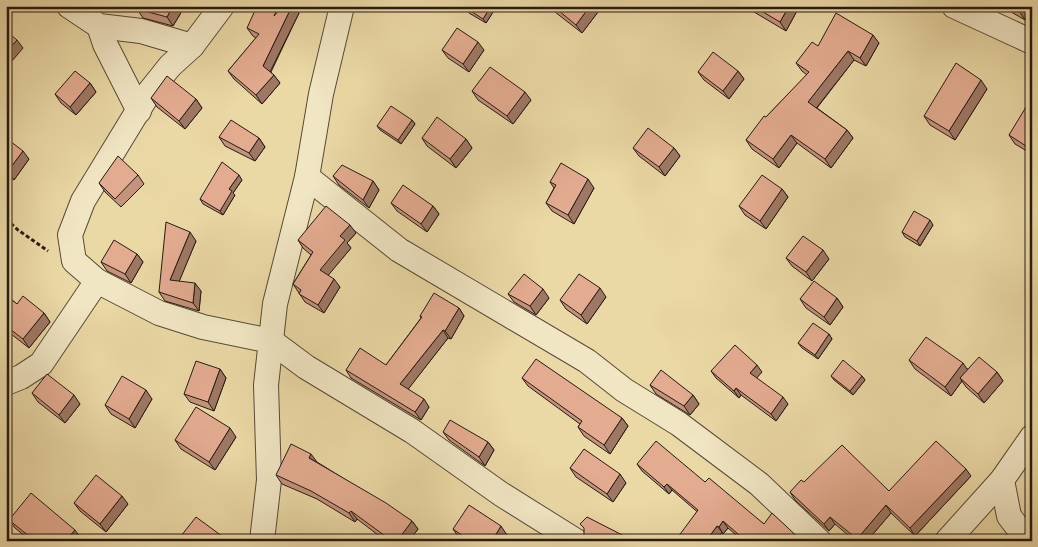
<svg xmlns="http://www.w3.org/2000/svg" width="1038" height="547" viewBox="0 0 1038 547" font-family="'Old Standard TT',serif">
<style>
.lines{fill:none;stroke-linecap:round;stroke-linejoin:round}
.minor-casing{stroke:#584a38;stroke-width:26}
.path{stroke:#271a14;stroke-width:3;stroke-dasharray:4 2.5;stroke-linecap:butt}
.minor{stroke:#f1e6c4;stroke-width:24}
.wall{fill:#c3937c;stroke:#271a14}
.shaded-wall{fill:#9f7865;stroke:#271a14}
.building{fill:#e3ab90;stroke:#271a14}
</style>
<rect width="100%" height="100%" fill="#ead8a5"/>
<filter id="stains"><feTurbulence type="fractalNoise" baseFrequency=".004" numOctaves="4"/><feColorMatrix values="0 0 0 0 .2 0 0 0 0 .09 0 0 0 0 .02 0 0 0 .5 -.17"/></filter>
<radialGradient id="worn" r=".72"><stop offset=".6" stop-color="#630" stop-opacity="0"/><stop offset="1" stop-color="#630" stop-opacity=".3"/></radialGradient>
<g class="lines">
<g class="minor-casing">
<g id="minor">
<path d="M 69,6 L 99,26 L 141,31 L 192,46 L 222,6"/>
<path d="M 954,6 L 1032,42"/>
<path d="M 99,26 L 105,44 L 139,111"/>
<path d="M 307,177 L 399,250 L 587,361 L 624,390 L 679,424 L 759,484 L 819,541"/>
<path d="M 97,281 L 74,261 L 70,235 L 83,201 L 150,91 L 170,66 L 192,46"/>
<path d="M 6,383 L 21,377 L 41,364 L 97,281 L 159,313 L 203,327 L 271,341 L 306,367 L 412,431 L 501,494 L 576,541"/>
<path d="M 1002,480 L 1009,516 L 1028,541"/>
<path d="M 262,541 L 269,480 L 266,385 L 275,304 L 307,177 L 321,94 L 342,6"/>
<path d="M 947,541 L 1002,480 L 1032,437"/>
</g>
</g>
<path class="path" d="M 6,219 L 18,230 L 48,251"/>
<use href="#minor" class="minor"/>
</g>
<g class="wall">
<path d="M 139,6 L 185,6 L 173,26 L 143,18 L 137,9 Z"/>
<path d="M 497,6 L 486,23 L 469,13 L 466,8 Z"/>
<path d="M 551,6 L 594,6 L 598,12 L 582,33 L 555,12 Z"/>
<path d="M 733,6 L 796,6 L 798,9 L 786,31 L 744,6 L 741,11 Z"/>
<path d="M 1001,6 L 1032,6 L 1032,9 L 1025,20 Z"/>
<path d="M 277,10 L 278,11 L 299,13 L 271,72 L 280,83 L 262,104 L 234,79 L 228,71 L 256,38 L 253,36 L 247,28 Z"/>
<path d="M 879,43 L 866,66 L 854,60 L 817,108 L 847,130 L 853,138 L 831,168 L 797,143 L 779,168 L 752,149 L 746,140 L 766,117 L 807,75 L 802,71 L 796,63 L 818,46 Z"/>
<path d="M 442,50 L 484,50 L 469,72 L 448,58 Z"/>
<path d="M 738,71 L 744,79 L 729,99 L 704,80 L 698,72 Z"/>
<path d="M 90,83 L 96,92 L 76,115 L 61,103 L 55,94 Z"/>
<path d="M 987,89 L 955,140 L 930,125 L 924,116 Z"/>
<path d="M 472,91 L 531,100 L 513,124 L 478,100 Z"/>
<path d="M 151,98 L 196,99 L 202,108 L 185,129 L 157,107 Z"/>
<path d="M 1032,111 L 1032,154 L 1015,144 L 1009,135 Z"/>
<path d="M 412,120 L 415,124 L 401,144 L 380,130 L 377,126 Z"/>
<path d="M 219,137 L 259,138 L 265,147 L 255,161 L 225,146 Z"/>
<path d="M 6,138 L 29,159 L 14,180 L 6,174 Z"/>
<path d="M 422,138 L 466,139 L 472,148 L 456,168 L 427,146 Z"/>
<path d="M 633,148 L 674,148 L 680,156 L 665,176 L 639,156 Z"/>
<path d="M 138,175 L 144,184 L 121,207 L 105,192 L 99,183 Z"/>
<path d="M 333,176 L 373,181 L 379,190 L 369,208 L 339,185 Z"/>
<path d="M 242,180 L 233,193 L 235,195 L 223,215 L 203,204 L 200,199 Z"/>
<path d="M 550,182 L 594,188 L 574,224 L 552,211 L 546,203 L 554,188 Z"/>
<path d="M 782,189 L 788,197 L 766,229 L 745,215 L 739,206 Z"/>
<path d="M 391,203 L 433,206 L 439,214 L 427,232 L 397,211 Z"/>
<path d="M 933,225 L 920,246 L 905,237 L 902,232 Z"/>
<path d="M 356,233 L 347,243 L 351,248 L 328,275 L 340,287 L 324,313 L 305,302 L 293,284 L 311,255 L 303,248 L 298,240 Z"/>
<path d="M 196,241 L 179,281 L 201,291 L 199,311 L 165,301 L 159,292 Z"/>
<path d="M 137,254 L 143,262 L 131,283 L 107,271 L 101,262 Z"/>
<path d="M 786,258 L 829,259 L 812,281 L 792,266 Z"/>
<path d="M 508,294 L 549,298 L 536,315 L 514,302 Z"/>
<path d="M 6,295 L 17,304 L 44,313 L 50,322 L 29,348 L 6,330 Z"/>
<path d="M 606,297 L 587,324 L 566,309 L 560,300 Z"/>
<path d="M 837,298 L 843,307 L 830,325 L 806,308 L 800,299 Z"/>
<path d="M 459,308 L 464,316 L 451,339 L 448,338 L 408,389 L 429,407 L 421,420 L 351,378 L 346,370 L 386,365 L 421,318 L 420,316 Z"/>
<path d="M 829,334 L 832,339 L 818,359 L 802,348 L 798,343 Z"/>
<path d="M 909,360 L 968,369 L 997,372 L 1003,381 L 984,403 L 966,387 L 962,381 L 951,396 L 915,369 Z"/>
<path d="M 220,369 L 226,378 L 214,411 L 190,402 L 184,394 Z"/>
<path d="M 711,371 L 762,372 L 756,378 L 788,404 L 776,421 L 741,395 L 739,398 L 716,378 Z"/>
<path d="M 831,376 L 862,376 L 865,380 L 853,395 L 834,380 Z"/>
<path d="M 522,378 L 622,418 L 628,426 L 610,454 L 584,436 L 578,427 L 580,424 L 528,386 Z"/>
<path d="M 650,385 L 693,395 L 699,404 L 690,415 L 656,394 Z"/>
<path d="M 32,393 L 80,404 L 65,423 L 38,402 Z"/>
<path d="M 152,399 L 135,428 L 111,414 L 105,405 Z"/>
<path d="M 443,432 L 488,442 L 494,450 L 485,466 L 449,440 Z"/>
<path d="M 236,437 L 215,470 L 181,449 L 175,440 Z"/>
<path d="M 317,462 L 412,521 L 418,529 L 409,541 L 386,541 L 357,519 L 355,522 L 317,499 L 282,484 L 276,475 Z"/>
<path d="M 637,464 L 705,482 L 764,524 L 802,541 L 743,541 L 728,528 L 723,534 L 672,490 L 669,494 L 642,471 Z"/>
<path d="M 570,468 L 626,483 L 613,502 L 576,477 Z"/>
<path d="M 971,476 L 915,536 L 891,513 L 867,541 L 855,541 L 835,524 L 829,531 L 795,500 L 790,492 L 804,482 L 889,491 Z"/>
<path d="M 74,503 L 128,504 L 106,532 L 80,511 Z"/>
<path d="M 9,520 L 81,538 L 78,541 L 31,541 L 15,528 Z"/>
<path d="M 453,529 L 507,535 L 503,541 L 464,541 L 459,538 Z"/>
</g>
<g class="shaded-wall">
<path d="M 173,6 L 185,6 L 173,26 L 167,17 Z"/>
<path d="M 292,6 L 295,6 L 299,13 L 269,74 L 263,66 Z"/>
<path d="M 491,6 L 497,6 L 486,23 L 483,19 Z"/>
<path d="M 590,6 L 594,6 L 598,12 L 582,33 L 576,25 Z"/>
<path d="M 738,6 L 744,6 L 741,11 Z"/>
<path d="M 789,6 L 796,6 L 798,9 L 786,31 L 780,22 Z"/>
<path d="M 1022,6 L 1032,6 L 1032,9 L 1025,20 L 1019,11 Z"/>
<path d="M 873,35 L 879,43 L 866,66 L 860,58 Z"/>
<path d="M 17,40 L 23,48 L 7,67 L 6,66 L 6,52 Z"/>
<path d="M 478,42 L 484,50 L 469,72 L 463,64 Z"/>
<path d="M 848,51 L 854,60 L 814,111 L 808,102 Z"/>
<path d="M 738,71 L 744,79 L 729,99 L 723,91 Z"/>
<path d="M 274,75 L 280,83 L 262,104 L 256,95 Z"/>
<path d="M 981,80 L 987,89 L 955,140 L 949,131 Z"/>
<path d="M 90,83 L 96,92 L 76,115 L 70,107 Z"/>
<path d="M 525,92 L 531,100 L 513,124 L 507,116 Z"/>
<path d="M 196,99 L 202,108 L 185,129 L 179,121 Z"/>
<path d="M 412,120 L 415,124 L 401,144 L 398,140 Z"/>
<path d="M 847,130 L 853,138 L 831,168 L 825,159 Z"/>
<path d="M 791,135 L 797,143 L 779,168 L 773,159 Z"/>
<path d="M 259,138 L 265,147 L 255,161 L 249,153 Z"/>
<path d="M 466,139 L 472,148 L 456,168 L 450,159 Z"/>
<path d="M 674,148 L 680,156 L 665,176 L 659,167 Z"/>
<path d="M 23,151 L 29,159 L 14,180 L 8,171 Z"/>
<path d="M 239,175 L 242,180 L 233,193 L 235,195 L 223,215 L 220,211 L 229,189 Z"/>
<path d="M 588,179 L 594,188 L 574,224 L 568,215 Z"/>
<path d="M 373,181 L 379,190 L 369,208 L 363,200 Z"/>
<path d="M 782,189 L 788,197 L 766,229 L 760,221 Z"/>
<path d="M 433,206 L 439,214 L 427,232 L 421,224 Z"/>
<path d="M 930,220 L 933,225 L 920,246 L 917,241 Z"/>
<path d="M 350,225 L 356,233 L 347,243 L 351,248 L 326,278 L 320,270 L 340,236 Z"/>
<path d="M 190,232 L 196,241 L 176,289 L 170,280 Z"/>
<path d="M 823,250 L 829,259 L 812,281 L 806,272 Z"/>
<path d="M 137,254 L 143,262 L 131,283 L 125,274 Z"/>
<path d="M 334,279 L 340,287 L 324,313 L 318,305 Z"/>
<path d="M 195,283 L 201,291 L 199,311 L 193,303 Z"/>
<path d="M 600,288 L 606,297 L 587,324 L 581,315 Z"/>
<path d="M 543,289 L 549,298 L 536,315 L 530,306 Z"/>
<path d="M 837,298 L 843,307 L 830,325 L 824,317 Z"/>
<path d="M 459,308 L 464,316 L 451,339 L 445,331 Z"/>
<path d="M 44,313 L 50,322 L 29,348 L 23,339 Z"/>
<path d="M 443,330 L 448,338 L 406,392 L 400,384 Z"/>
<path d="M 829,334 L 832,339 L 818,359 L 815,355 Z"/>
<path d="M 963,363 L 969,372 L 960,378 L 962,381 L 951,396 L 945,387 Z"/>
<path d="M 757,365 L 762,372 L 755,380 L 750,373 Z"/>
<path d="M 220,369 L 226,378 L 214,411 L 208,402 Z"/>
<path d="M 997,372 L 1003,381 L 984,403 L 978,394 Z"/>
<path d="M 862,376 L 865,380 L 853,395 L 850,391 Z"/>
<path d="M 736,388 L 741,395 L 739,398 L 734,391 Z"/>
<path d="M 146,390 L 152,399 L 135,428 L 129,419 Z"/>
<path d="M 74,395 L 80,404 L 65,423 L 59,415 Z"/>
<path d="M 693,395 L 699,404 L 690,415 L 684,406 Z"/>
<path d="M 783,397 L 788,404 L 776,421 L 771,414 Z"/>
<path d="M 424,399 L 429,407 L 421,420 L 415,412 Z"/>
<path d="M 622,418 L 628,426 L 610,454 L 604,445 Z"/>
<path d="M 230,428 L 236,437 L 215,470 L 209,462 Z"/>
<path d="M 488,442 L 494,450 L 485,466 L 479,457 Z"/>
<path d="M 311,454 L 317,462 L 309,458 Z"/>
<path d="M 966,469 L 971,476 L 915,536 L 910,528 Z"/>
<path d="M 620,474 L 626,483 L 613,502 L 607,494 Z"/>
<path d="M 667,484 L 672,490 L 669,494 L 664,487 Z"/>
<path d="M 122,496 L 128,504 L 106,532 L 100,524 Z"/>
<path d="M 886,505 L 891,513 L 867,541 L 858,541 L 857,539 Z"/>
<path d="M 351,511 L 357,519 L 355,522 L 349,513 Z"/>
<path d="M 830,517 L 835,524 L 829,531 L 824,524 Z"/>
<path d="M 412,521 L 418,529 L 409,541 L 397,541 Z"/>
<path d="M 723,521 L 728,528 L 723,534 L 719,527 Z"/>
<path d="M 501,526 L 507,535 L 503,541 L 492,541 Z"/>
<path d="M 717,526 L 722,532 L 716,541 L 706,541 Z"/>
<path d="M 75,530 L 81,538 L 78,541 L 65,541 Z"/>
</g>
<g class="building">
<path d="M 139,6 L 173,6 L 167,17 L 137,9 Z"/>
<path d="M 257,6 L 270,6 L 277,10 L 274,16 L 283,6 L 292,6 L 263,66 L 274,75 L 256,95 L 228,71 L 259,34 L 247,28 Z"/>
<path d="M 467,6 L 491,6 L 483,19 L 466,8 Z"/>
<path d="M 553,6 L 590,6 L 576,25 Z"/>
<path d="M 753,6 L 789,6 L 780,22 Z"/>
<path d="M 1010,6 L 1022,6 L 1019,11 Z"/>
<path d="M 836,13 L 873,35 L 860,58 L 848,51 L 808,102 L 847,130 L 825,159 L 791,135 L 773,159 L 746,140 L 764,116 L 766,117 L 809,72 L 796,63 L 812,42 L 818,46 Z"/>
<path d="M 457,28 L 478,42 L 463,64 L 442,50 Z"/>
<path d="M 6,31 L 17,40 L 6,52 Z"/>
<path d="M 713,52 L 738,71 L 723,91 L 698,72 Z"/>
<path d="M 956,63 L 981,80 L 949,131 L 924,116 Z"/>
<path d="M 490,67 L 525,92 L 507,116 L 472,91 Z"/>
<path d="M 75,71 L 90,83 L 70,107 L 55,94 Z"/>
<path d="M 167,76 L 196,99 L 179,121 L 151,98 Z"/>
<path d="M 391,106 L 412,120 L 398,140 L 377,126 Z"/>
<path d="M 1026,107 L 1032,111 L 1032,144 L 1029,148 L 1009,135 Z"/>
<path d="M 437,117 L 466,139 L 450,159 L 422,138 Z"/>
<path d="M 231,120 L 259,138 L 249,153 L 219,137 Z"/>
<path d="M 648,128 L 674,148 L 659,167 L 633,148 Z"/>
<path d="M 6,138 L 23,151 L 8,171 L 6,170 Z"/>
<path d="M 118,156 L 138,175 L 115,199 L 99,183 Z"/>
<path d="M 222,162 L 239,175 L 229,189 L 232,191 L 220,211 L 200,199 Z"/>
<path d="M 561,163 L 588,179 L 568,215 L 546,203 L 556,185 L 550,182 Z"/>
<path d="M 342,165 L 373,181 L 363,200 L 333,176 Z"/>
<path d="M 762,175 L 782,189 L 760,221 L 739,206 Z"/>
<path d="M 403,185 L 433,206 L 421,224 L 391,203 Z"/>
<path d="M 326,206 L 350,225 L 340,236 L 345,240 L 320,270 L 334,279 L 318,305 L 299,294 L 301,290 L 293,284 L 313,252 L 298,240 Z"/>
<path d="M 914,211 L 930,220 L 917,241 L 902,232 Z"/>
<path d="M 166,222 L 190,232 L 170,280 L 195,283 L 193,303 L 159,292 Z"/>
<path d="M 803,236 L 823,250 L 806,272 L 786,258 Z"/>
<path d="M 114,240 L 137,254 L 125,274 L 101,262 Z"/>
<path d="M 524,274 L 543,289 L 530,306 L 508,294 Z"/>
<path d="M 579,274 L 600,288 L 581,315 L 560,300 Z"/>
<path d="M 814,281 L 837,298 L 824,317 L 800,299 Z"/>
<path d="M 434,293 L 459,308 L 445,331 L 443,330 L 400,384 L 424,399 L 415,412 L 346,370 L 360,348 L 386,365 L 422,317 L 420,316 Z"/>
<path d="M 6,295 L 17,304 L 23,296 L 44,313 L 23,339 L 6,326 Z"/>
<path d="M 813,323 L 829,334 L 815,355 L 798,343 Z"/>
<path d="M 926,337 L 963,363 L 945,387 L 909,360 Z"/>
<path d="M 735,345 L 757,365 L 750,373 L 783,397 L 771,414 L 736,388 L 734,391 L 711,371 Z"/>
<path d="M 979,357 L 997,372 L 978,394 L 960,378 Z"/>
<path d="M 536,359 L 622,418 L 604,445 L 578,427 L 582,421 L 522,378 Z"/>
<path d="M 843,360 L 862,376 L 850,391 L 831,376 Z"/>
<path d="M 196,361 L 220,369 L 208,402 L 184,394 Z"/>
<path d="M 661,370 L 693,395 L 684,406 L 650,385 Z"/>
<path d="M 47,374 L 74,395 L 59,415 L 32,393 Z"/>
<path d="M 122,376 L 146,390 L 129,419 L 105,405 Z"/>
<path d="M 196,407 L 230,428 L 209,462 L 175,440 Z"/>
<path d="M 450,420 L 488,442 L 479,457 L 443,432 Z"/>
<path d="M 656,441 L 705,482 L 709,478 L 764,524 L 772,513 L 802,541 L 746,541 L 723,521 L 719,527 L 717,526 L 706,541 L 675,541 L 698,510 L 667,484 L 664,487 L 637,464 Z"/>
<path d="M 936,441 L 966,469 L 910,528 L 886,505 L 857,539 L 830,517 L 824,524 L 790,492 L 801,480 L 804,482 L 842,445 L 889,491 Z"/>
<path d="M 291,444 L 311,454 L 309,458 L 386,503 L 412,521 L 397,541 L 392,541 L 351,511 L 349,513 L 311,491 L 276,475 Z"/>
<path d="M 584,449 L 620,474 L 607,494 L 570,468 Z"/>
<path d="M 96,475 L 122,496 L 100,524 L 74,503 Z"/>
<path d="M 31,493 L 75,530 L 65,541 L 35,541 L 9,520 Z"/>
<path d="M 469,505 L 501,526 L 492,541 L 470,541 L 453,529 Z"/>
<path d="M 196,517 L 226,539 L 225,541 L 177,541 Z"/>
<path d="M 587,517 L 634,541 L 590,541 L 584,538 L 584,528 L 580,524 Z"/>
</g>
<rect width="1038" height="547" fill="none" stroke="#ead8a5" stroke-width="25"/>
<rect x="8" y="8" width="1023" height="532" fill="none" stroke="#271a14" stroke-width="2.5"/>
<rect x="12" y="12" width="1013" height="522" fill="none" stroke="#271a14"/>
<rect width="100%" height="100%" filter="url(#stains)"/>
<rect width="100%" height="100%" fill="url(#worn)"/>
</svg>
